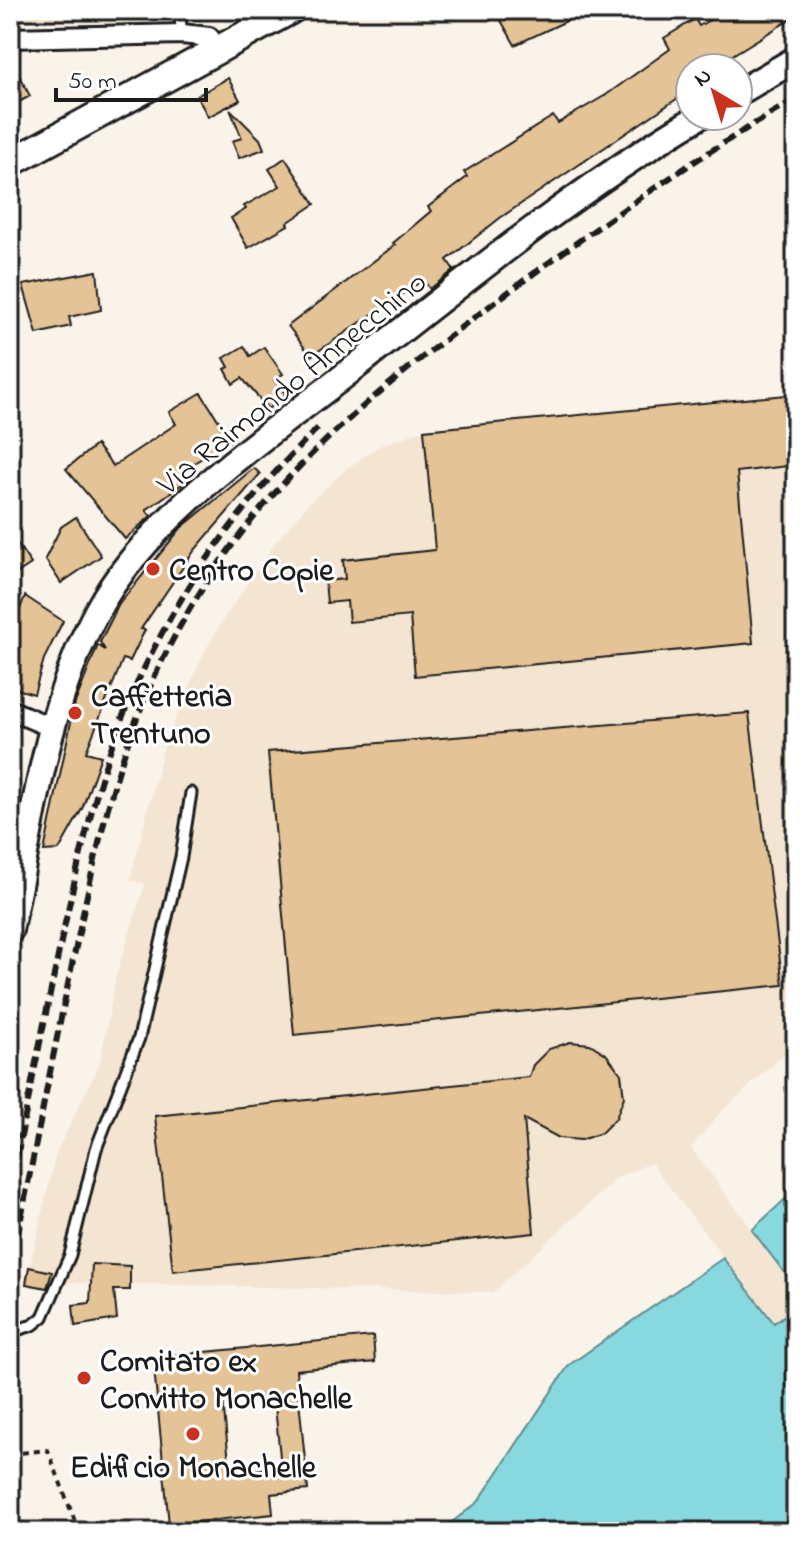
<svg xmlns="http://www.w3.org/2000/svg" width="806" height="1542" viewBox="0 0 806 1542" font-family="'Indie Flower',sans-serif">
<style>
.built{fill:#f3e5d1}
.water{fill:#88d9df;stroke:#5d8d91;stroke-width:2}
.building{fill:#e4c396;stroke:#1c1c1c;stroke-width:2;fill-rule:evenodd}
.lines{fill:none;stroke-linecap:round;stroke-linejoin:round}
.service-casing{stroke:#1c1c1c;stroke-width:15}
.minor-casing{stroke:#1c1c1c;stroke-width:24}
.tertiary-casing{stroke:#1c1c1c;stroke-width:30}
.secondary-casing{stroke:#1c1c1c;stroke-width:32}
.path{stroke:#1c1c1c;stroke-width:4;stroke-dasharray:6 6;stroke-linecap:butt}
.service{stroke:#fff;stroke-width:9}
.minor{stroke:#fff;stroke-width:18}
.tertiary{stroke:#fff;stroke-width:24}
.secondary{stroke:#fff;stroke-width:26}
.rail{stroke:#1c1c1c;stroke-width:6;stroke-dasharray:12 6;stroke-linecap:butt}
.poi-dot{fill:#c8321e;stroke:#fff;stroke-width:3}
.labels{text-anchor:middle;stroke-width:6;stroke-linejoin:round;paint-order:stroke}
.street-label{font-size:32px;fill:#1c1c1c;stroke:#fff}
.poi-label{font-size:32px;font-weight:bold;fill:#1c1c1c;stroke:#fff;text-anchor:start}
</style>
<rect width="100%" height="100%" fill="#faf3ea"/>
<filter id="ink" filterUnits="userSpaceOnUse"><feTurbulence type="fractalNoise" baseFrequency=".0125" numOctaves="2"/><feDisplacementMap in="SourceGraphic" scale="16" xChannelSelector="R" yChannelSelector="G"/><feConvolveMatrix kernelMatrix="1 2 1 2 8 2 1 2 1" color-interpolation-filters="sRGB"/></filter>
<g filter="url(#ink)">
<g class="built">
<path d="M 10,10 L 195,10 L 182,14 L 55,20 L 10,19 Z"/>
<path d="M 796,394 L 796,1043 L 719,1114 L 691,1148 L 796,1288 L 796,1307 L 775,1324 L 651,1163 L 618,1177 L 493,1292 L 50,1282 L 48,1289 L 26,1284 L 56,1153 L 100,1063 L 116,976 L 145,884 L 130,880 L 164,746 L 202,657 L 222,621 L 276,541 L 309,503 L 349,467 L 379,446 L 424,430 Z"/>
</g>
<g class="water">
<path d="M 796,1189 L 796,1288 L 752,1230 Z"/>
<path d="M 723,1258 L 774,1323 L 796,1307 L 796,1532 L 439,1532 L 478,1502 L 569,1365 Z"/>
</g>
<g class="building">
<path d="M 495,10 L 590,10 L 515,45 Z"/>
<path d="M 727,10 L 796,10 L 796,16 L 721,62 L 724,68 L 690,68 L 690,90 L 500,218 L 447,260 L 454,270 L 430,289 L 423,280 L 311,356 L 288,326 L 395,245 L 393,243 L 431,211 L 428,207 L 467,177 L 464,172 L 553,116 L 558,123 L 606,95 L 670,49 L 664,38 L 695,19 L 699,26 Z"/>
<path d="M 10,58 L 30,96 L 10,107 Z"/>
<path d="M 228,78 L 240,100 L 208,117 L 197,96 Z"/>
<path d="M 230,109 L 260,139 L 264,149 L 239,158 L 232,141 L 242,138 Z"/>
<path d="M 285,158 L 315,204 L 287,223 L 288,225 L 248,248 L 231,218 L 246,209 L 244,206 L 280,186 L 269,169 Z"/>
<path d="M 97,271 L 101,310 L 69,317 L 71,326 L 37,334 L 23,285 Z"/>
<path d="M 244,346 L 250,356 L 264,347 L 283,374 L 274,380 L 286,394 L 268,409 L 242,378 L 233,384 L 225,369 L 229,367 L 224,358 Z"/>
<path d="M 201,393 L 231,440 L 186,468 L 192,477 L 146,510 L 151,516 L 125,539 L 66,469 L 96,445 L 113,466 L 176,424 L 169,412 Z"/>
<path d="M 796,394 L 796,465 L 737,472 L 753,643 L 415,676 L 410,616 L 349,622 L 347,601 L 327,603 L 325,581 L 345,579 L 343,560 L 435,550 L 424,430 Z"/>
<path d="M 254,468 L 260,474 L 194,551 L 141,629 L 145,630 L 130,661 L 123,659 L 86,752 L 101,756 L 82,809 L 59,850 L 44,851 L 75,703 L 98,645 L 105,650 L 100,642 L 119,604 L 181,528 Z"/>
<path d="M 76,517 L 101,556 L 61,583 L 45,559 L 61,527 Z"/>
<path d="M 10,533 L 31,564 L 10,578 Z"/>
<path d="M 25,596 L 63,621 L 44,659 L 34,694 L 10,687 L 10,635 Z"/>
<path d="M 749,713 L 783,985 L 294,1035 L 268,752 Z"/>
<path d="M 570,1042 L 590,1044 L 606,1054 L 621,1074 L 624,1097 L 616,1118 L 601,1133 L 581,1140 L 559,1138 L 524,1119 L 534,1233 L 173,1271 L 155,1116 L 529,1077 L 533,1065 L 549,1049 Z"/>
<path d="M 92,1264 L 130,1266 L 130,1290 L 114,1290 L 117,1319 L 75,1326 L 73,1305 L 90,1303 Z"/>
<path d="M 29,1267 L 52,1272 L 47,1288 L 26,1284 Z"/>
<path d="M 373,1336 L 375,1362 L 296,1370 L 308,1490 L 271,1494 L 273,1514 L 169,1525 L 153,1357 ZM 274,1396 L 281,1467 L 230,1472 L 223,1401 Z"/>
</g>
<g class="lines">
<g class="service-casing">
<g id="service">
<path d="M 179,10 L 182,34"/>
<path d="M 10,1332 L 33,1325 L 43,1317 L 70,1255 L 96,1149 L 139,1038 L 181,857 L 191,793"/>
</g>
</g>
<g class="minor-casing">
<g id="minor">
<path d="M 10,38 L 182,34 L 209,37 L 219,50"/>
<path d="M 10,710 L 53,728"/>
</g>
</g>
<g class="tertiary-casing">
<g id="tertiary">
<path d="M 738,93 L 796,59"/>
<path d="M 10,930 C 33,823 45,708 97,611 C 147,517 266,437 349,372 C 463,282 576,190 700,116"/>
</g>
</g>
<g class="secondary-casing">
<path id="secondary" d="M 10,163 L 291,10"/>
</g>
<path class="path" d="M 10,1454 L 48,1450 L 79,1532"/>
<use href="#service" class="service"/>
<use href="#minor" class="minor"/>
<use href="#tertiary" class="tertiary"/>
<use href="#secondary" class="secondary"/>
<g class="rail">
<path d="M 10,1192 C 27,1105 45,1018 63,932 C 80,857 96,781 125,711 C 169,604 235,508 318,428"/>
<path d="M 10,1272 C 33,1162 53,1052 77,942 C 93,866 109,790 137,718 C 217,514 352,407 522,282 C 611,217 701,154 796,99"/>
</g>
</g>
</g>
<g class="poi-dot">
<circle cx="153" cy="569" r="8"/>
<circle cx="75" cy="713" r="8"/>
<circle cx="84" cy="1378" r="8"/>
<circle cx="193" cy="1434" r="8"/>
</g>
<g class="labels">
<g class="street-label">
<text transform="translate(291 382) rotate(-39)" y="11">Via Raimondo Annecchino</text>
</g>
<g class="poi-label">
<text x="169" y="580">Centro Copie</text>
<text x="91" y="706">Caffetteria<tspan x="91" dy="37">Trentuno</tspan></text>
<text x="100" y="1371">Comitato ex<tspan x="100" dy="37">Convitto Monachelle</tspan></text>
<text x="193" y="1477" text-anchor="middle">Edificio Monachelle</text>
</g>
</g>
<rect width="806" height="1542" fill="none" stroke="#fff" stroke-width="40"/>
<rect x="20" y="20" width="766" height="1502" fill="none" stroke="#1c1c1c" stroke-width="3" filter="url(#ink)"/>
<g transform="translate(714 92) rotate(322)"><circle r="38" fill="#ffffff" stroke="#a4a4a4" stroke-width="2"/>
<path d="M0-6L14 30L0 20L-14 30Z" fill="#c8321e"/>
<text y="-12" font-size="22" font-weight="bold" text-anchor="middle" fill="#1c1c1c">N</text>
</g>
<path d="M56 88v12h150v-12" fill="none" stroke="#1c1c1c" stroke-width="4"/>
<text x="68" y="88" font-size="24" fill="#1c1c1c" stroke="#ffffff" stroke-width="6" paint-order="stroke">50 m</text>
</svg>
